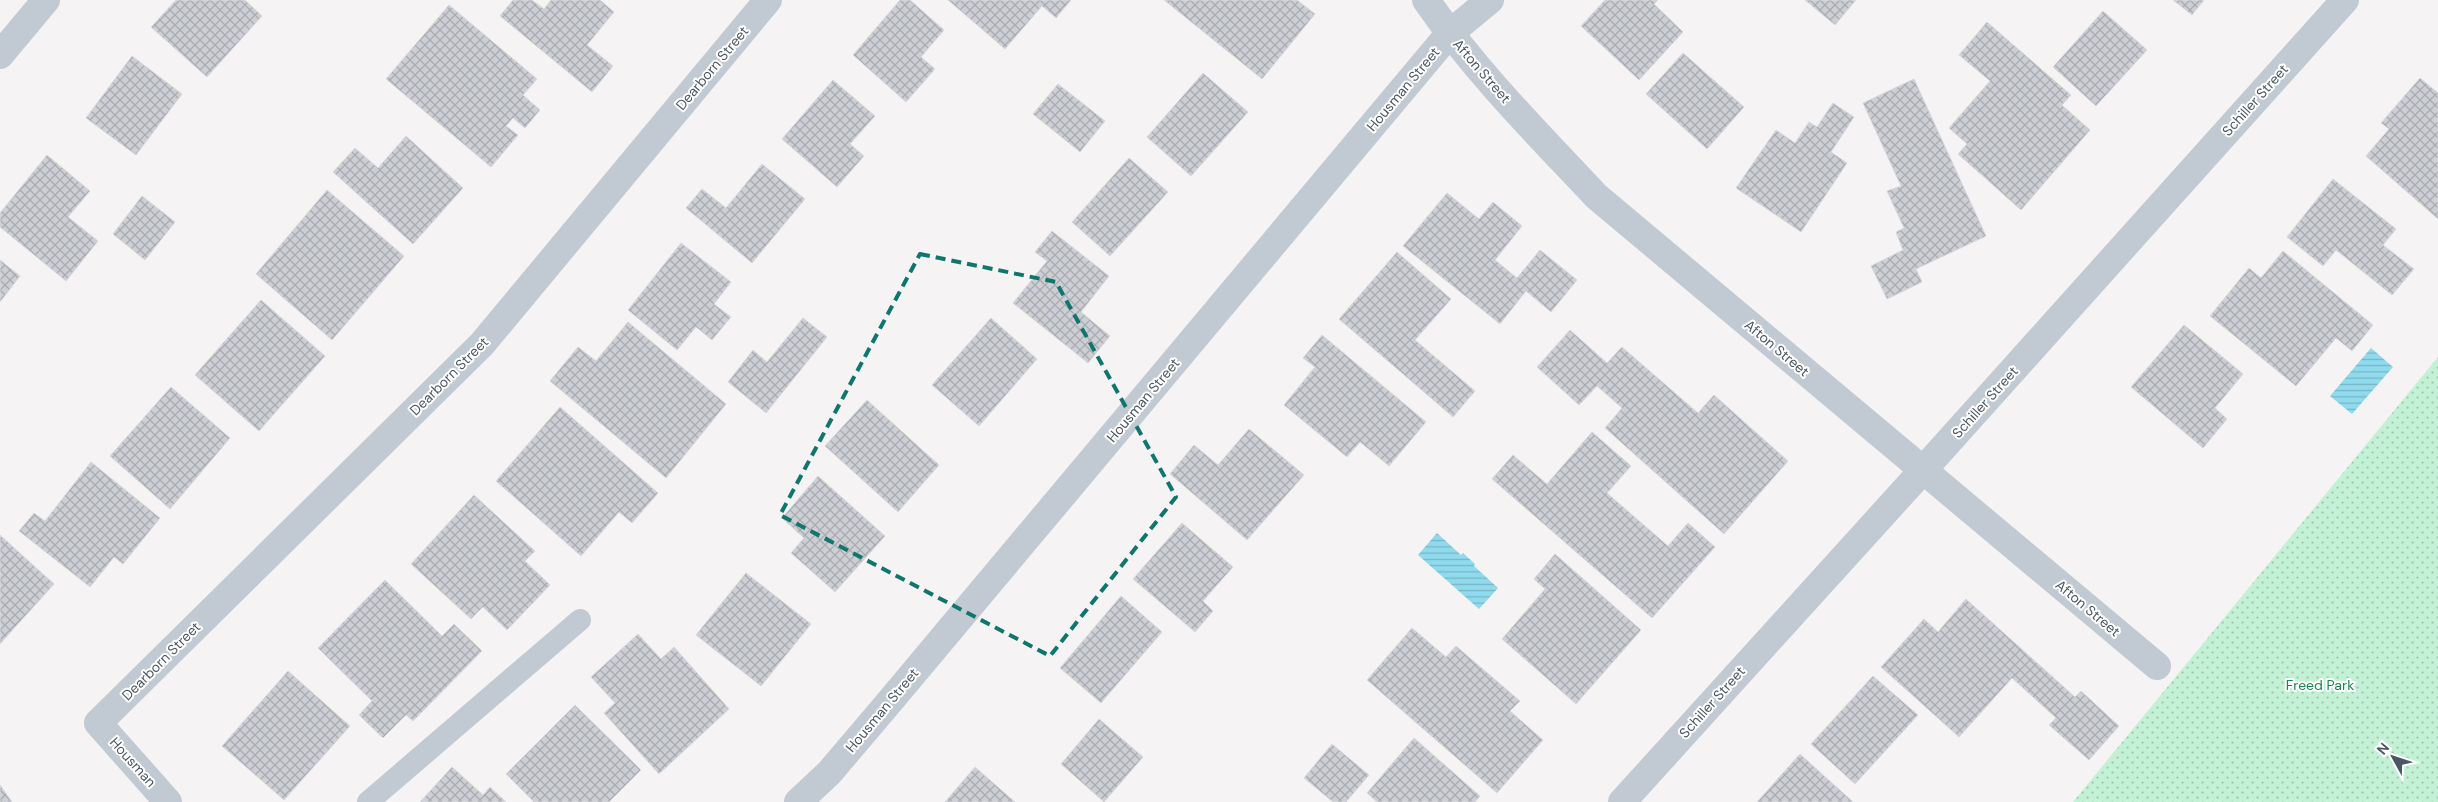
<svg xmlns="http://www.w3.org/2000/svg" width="2438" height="802" viewBox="0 0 2438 802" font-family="'DM Sans',sans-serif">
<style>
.park{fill:url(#park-dots)}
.water{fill:url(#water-rules)}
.building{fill:url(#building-cross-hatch);stroke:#d7d9de}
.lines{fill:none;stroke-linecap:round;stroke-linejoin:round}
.service{stroke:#c1cad2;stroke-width:22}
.minor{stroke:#c1cad2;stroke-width:28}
.marked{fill:none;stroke:#0f766e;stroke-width:4;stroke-dasharray:10 6;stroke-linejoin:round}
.labels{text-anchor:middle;stroke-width:4;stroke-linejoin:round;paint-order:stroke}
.street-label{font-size:14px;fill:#4a5661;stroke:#fff}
.park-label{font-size:14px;fill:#17864f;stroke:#fff}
</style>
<defs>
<pattern id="park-dots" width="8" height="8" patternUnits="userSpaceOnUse" patternTransform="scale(1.25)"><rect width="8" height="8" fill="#c3f1d5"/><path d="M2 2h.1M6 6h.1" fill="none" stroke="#a0c6b0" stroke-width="1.8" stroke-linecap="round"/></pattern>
<pattern id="water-rules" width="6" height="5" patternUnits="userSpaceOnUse" patternTransform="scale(1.25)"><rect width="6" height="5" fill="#90daee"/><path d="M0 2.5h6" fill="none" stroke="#78b4c4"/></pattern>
<pattern id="building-cross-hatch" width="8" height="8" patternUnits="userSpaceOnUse" patternTransform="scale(1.25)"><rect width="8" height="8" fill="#cdcfd5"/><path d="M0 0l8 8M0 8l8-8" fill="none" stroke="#a8abb0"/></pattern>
</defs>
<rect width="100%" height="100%" fill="#f5f3f3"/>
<path class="park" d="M 2438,357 L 2438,802 L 2073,802 Z"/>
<g class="water">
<path d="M 2371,348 L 2393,367 L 2352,414 L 2330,396 Z"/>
<path d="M 1437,533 L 1461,555 L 1463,553 L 1475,564 L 1474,566 L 1498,588 L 1479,609 L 1418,555 Z"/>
</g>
<g class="building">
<path d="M 176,0 L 245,0 L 262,16 L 207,77 L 151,27 Z"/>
<path d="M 513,0 L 532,0 L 544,9 L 551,0 L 600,0 L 614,12 L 587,45 L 613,66 L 592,92 L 500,16 Z"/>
<path d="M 900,0 L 910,0 L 944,30 L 921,57 L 935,69 L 906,102 L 853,55 Z"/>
<path d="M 948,0 L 1071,0 L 1056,18 L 1042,6 L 1005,49 Z"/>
<path d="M 1164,0 L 1297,0 L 1315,14 L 1262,79 Z"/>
<path d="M 1605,0 L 1658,0 L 1654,4 L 1683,32 L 1639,80 L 1581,26 Z"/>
<path d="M 1805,0 L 1856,0 L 1835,25 Z"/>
<path d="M 2173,0 L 2204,0 L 2192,15 Z"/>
<path d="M 449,5 L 537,79 L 523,95 L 540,110 L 525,128 L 513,118 L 506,126 L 518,135 L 491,167 L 386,79 Z"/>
<path d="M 2103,11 L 2147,50 L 2096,106 L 2053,67 Z"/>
<path d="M 1987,22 L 2071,95 L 2062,105 L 2090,130 L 2021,210 L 1958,154 L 1967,144 L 1949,128 L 1990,81 L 1959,55 Z"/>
<path d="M 1683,53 L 1744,107 L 1707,149 L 1646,94 Z"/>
<path d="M 132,56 L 182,94 L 136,155 L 86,118 Z"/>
<path d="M 1203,73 L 1248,112 L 1191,176 L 1147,137 Z"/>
<path d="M 2420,78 L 2438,93 L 2438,219 L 2366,156 L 2389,129 L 2381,123 Z"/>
<path d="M 1914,79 L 1986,236 L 1916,269 L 1922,282 L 1887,299 L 1871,266 L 1903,250 L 1896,232 L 1904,228 L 1887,191 L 1901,186 L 1863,103 Z"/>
<path d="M 833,80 L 875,116 L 850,144 L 864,156 L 837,187 L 782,139 Z"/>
<path d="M 1058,84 L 1105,121 L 1080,152 L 1033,114 Z"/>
<path d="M 1833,103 L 1854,117 L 1831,152 L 1847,163 L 1801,232 L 1736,188 L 1776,130 L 1795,143 L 1809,122 L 1817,127 Z"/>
<path d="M 406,136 L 463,188 L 413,244 L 333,172 L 355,148 L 378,168 Z"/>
<path d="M 47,155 L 90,191 L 68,217 L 98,241 L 66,281 L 0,227 L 0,213 Z"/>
<path d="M 1129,158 L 1168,192 L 1110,256 L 1072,222 Z"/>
<path d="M 762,164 L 805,199 L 752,263 L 686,208 L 702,189 L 726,208 Z"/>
<path d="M 2333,179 L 2396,229 L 2383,245 L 2414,269 L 2392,295 L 2336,250 L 2323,266 L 2287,237 Z"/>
<path d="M 327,190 L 404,256 L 332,340 L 256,274 Z"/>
<path d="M 1447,193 L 1479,219 L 1493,202 L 1522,226 L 1495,260 L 1517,278 L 1540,250 L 1577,280 L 1551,312 L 1526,291 L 1500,324 L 1403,246 Z"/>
<path d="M 142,196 L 175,222 L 145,260 L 113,234 Z"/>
<path d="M 1052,231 L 1109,276 L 1081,312 L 1110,336 L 1088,363 L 1013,303 L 1047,261 L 1035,252 Z"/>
<path d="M 681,243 L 731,282 L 714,304 L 731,317 L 712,340 L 696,327 L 677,350 L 628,310 Z"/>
<path d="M 2283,251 L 2373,325 L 2352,351 L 2336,338 L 2296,386 L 2210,316 L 2249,268 L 2261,278 Z"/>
<path d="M 1397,252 L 1451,299 L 1415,340 L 1475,391 L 1453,417 L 1339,319 Z"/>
<path d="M 0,260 L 20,276 L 0,302 Z"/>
<path d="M 261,300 L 325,356 L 259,431 L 195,375 Z"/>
<path d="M 803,318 L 827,337 L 766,413 L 728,382 L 753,350 L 767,362 Z"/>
<path d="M 991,318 L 1037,359 L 979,426 L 932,385 Z"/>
<path d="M 628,322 L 726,404 L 666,478 L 550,381 L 578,347 L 596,361 Z"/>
<path d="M 2184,325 L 2243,374 L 2215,408 L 2227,419 L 2203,448 L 2131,387 Z"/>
<path d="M 1570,330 L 1607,363 L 1622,347 L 1698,413 L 1714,395 L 1788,461 L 1724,534 L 1605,428 L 1622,408 L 1597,386 L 1579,405 L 1537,367 Z"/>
<path d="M 1322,335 L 1426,422 L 1389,466 L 1360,442 L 1347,457 L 1284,405 L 1315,367 L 1303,358 Z"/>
<path d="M 171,387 L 230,438 L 170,509 L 110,456 Z"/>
<path d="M 867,400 L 939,465 L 898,512 L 825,446 Z"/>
<path d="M 560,407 L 658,493 L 632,523 L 619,512 L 581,556 L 496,481 Z"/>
<path d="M 1249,429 L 1304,475 L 1247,540 L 1170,474 L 1194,445 L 1218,465 Z"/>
<path d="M 1592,432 L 1631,466 L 1607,493 L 1668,546 L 1688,523 L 1715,547 L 1652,618 L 1492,479 L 1513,455 L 1547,484 Z"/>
<path d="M 91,462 L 160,518 L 123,564 L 114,557 L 90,587 L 19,531 L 34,513 L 45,521 Z"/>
<path d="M 818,476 L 885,536 L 835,592 L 791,553 L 804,538 L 782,518 Z"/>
<path d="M 474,495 L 535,551 L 525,561 L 550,585 L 507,630 L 483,607 L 471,619 L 411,564 Z"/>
<path d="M 1182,523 L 1233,567 L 1203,601 L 1213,611 L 1195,632 L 1133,579 Z"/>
<path d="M 0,535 L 54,584 L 0,644 Z"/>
<path d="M 1555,554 L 1641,630 L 1576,704 L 1502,639 L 1545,589 L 1534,579 Z"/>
<path d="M 746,573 L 811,624 L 761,686 L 696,635 Z"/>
<path d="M 385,580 L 442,636 L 454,624 L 482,651 L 413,721 L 406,715 L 383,738 L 359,715 L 372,701 L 318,648 Z"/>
<path d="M 1121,596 L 1162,632 L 1101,703 L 1060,668 Z"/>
<path d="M 1966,599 L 2075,697 L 2081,691 L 2119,726 L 2089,760 L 2049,725 L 2056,718 L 2012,678 L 1959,737 L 1881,667 L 1924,619 L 1938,632 Z"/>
<path d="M 1412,628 L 1446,657 L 1456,646 L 1520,701 L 1510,711 L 1543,740 L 1497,793 L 1367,680 Z"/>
<path d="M 638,634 L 661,659 L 674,647 L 729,709 L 659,774 L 604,713 L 615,703 L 591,677 Z"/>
<path d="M 288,671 L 350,726 L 284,800 L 222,746 Z"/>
<path d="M 1873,676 L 1918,715 L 1855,784 L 1811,744 Z"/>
<path d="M 575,705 L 641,770 L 609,802 L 534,802 L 506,774 Z"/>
<path d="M 1099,719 L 1143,757 L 1104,802 L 1061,764 Z"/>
<path d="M 1414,738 L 1480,796 L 1475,802 L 1377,802 L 1367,793 Z"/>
<path d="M 1332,744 L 1369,775 L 1346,802 L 1333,802 L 1304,778 Z"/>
<path d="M 1800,754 L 1853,802 L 1757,802 Z"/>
<path d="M 452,767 L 483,795 L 490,787 L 506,802 L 420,802 Z"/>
<path d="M 975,767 L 1015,802 L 945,802 Z"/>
<path d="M 0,785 L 12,802 L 0,802 Z"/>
</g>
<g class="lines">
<path class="service" d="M 368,802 L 580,620"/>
<g class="minor">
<path d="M 1426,0 C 1475,71 1537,133 1596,196 L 2157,666"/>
<path d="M 0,55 L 46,0"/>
<path d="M 168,802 L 98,723 L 482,344 L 768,0"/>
<path d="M 798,802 L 829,773 L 891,700 L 1449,34 L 1490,0"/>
<path d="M 1622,802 L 1924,469 L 2345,0"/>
</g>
</g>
<path class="marked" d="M 920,254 L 1056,282 L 1176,497 L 1050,656 L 780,515 Z"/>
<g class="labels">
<g class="street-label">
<text transform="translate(712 68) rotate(-50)" y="5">Dearborn Street</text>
<text transform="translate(1482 71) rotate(49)" y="5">Afton Street</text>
<text transform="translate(1403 89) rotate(-50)" y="5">Housman Street</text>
<text transform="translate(2255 100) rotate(-48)" y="5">Schiller Street</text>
<text transform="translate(1777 348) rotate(40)" y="5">Afton Street</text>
<text transform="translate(449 376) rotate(-45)" y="5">Dearborn Street</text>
<text transform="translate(1143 400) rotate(-50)" y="5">Housman Street</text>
<text transform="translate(1985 402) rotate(-48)" y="5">Schiller Street</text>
<text transform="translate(2088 608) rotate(40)" y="5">Afton Street</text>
<text transform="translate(161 661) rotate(-45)" y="5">Dearborn Street</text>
<text transform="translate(1712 702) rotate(-48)" y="5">Schiller Street</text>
<text transform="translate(882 710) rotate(-50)" y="5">Housman Street</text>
<text transform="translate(133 762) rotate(48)" y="5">Housman</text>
</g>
<g class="park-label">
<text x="2320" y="690">Freed Park</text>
</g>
</g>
<g transform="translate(2393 757) rotate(310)" stroke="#ffffff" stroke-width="4" paint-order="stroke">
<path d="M0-4L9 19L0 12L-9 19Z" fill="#4a5661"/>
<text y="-8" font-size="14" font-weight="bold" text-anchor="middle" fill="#4a5661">N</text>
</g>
</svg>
